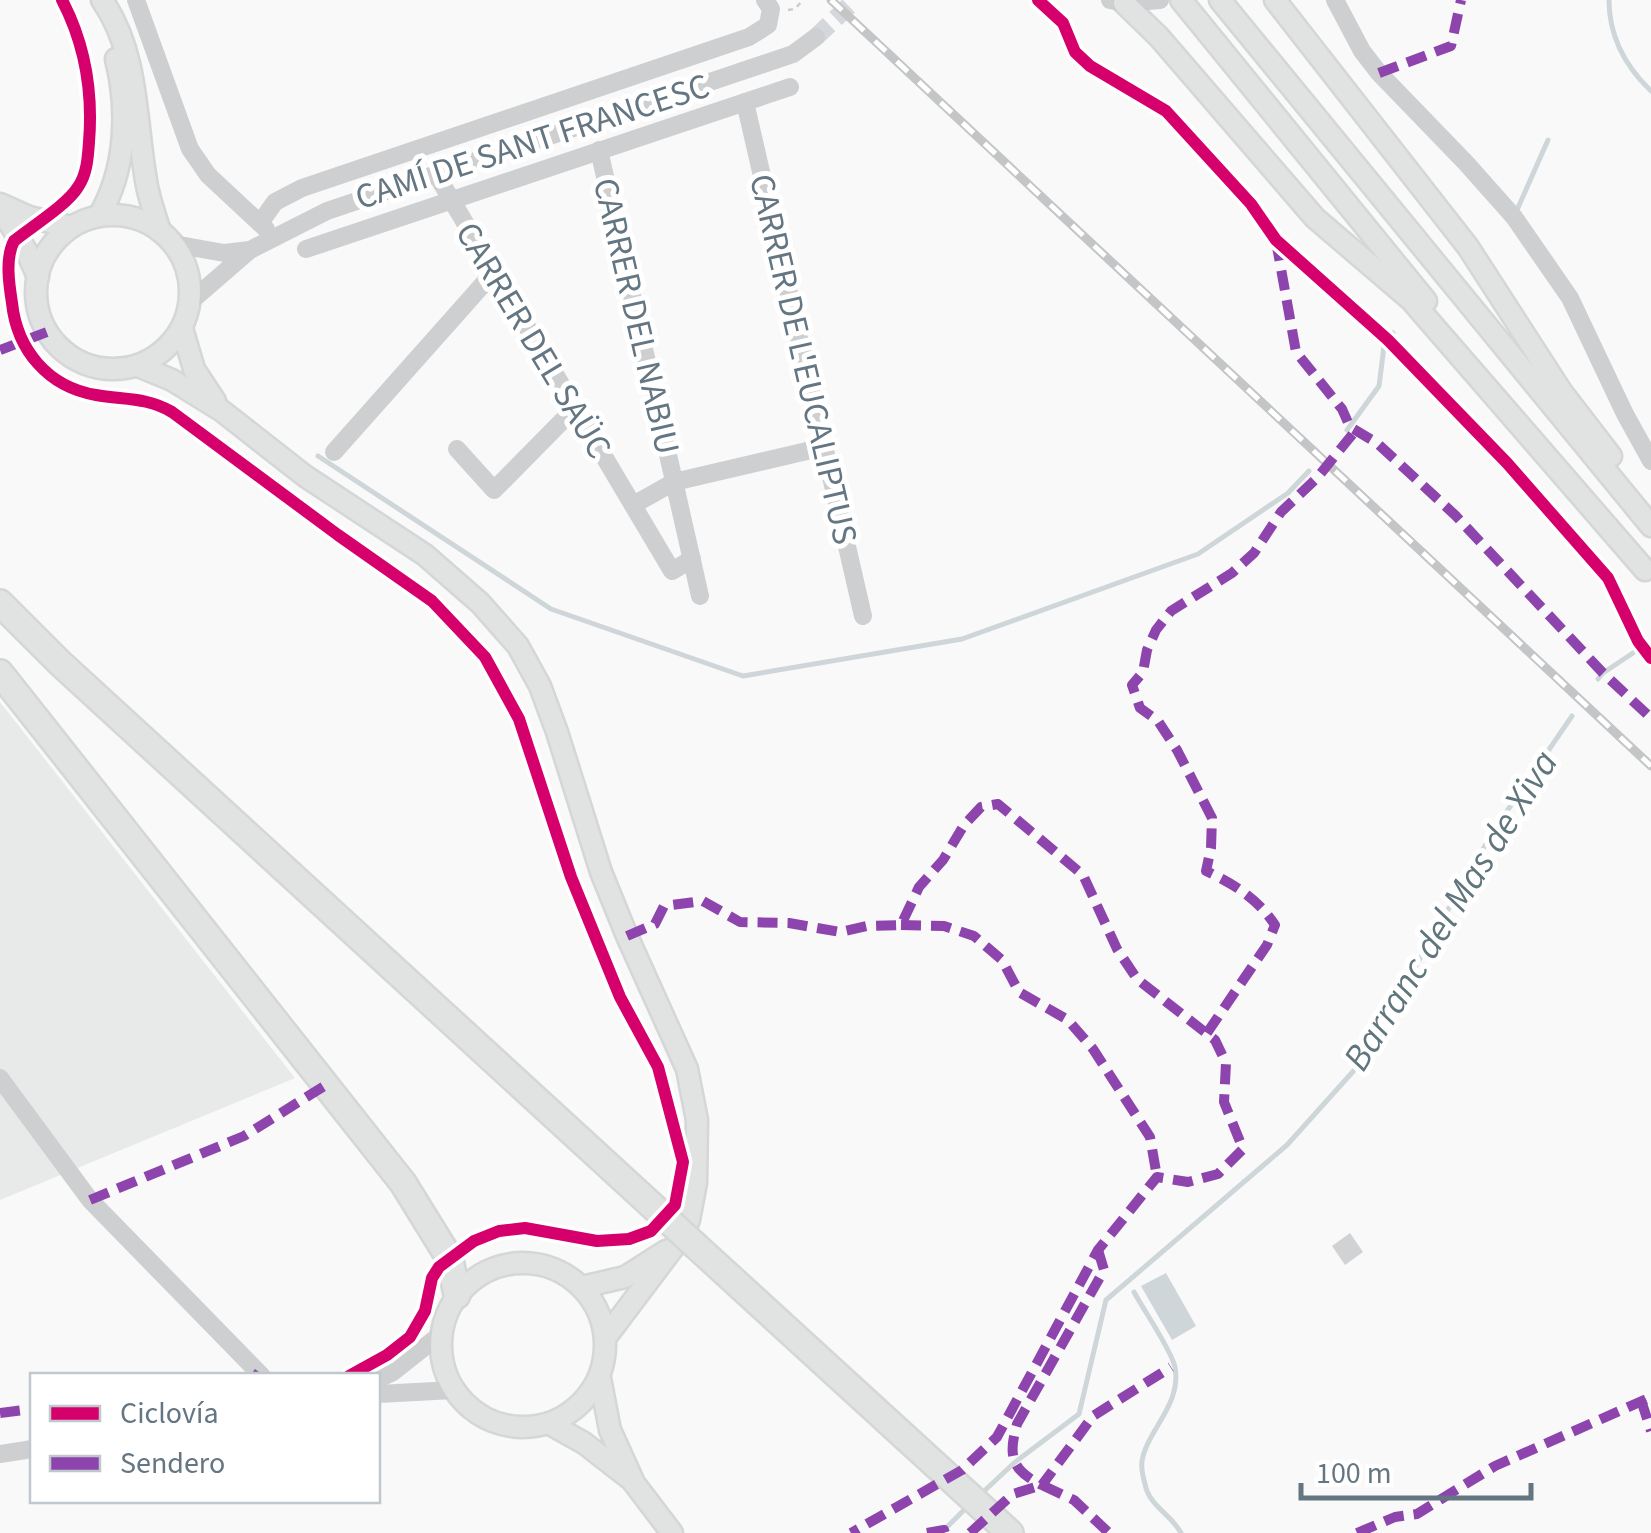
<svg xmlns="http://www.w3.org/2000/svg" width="1651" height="1533" viewBox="0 0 1651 1533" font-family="'Source Sans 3',sans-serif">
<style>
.built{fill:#e8e9e9}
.water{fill:#ced6d9}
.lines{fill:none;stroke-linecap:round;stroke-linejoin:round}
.stream{stroke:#ced6d9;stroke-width:5}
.building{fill:#d0d2d3}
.minor-tunnel{stroke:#d4d8dc;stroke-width:18;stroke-dasharray:18 9;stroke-linecap:butt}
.major-casing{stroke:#d5d6d7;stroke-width:25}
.highway-casing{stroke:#d5d6d6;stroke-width:30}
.path{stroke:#cbcccd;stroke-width:2.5;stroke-dasharray:5 5;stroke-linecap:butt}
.minor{stroke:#cecfd0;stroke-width:18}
.major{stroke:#e1e2e2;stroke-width:20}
.highway{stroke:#e1e2e2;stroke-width:25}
.rail-casing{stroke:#c3c5c6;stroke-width:9}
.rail{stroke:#fff;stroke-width:5;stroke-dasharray:15;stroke-linecap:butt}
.highway-bridge-casing{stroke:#d5d6d6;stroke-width:30;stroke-linecap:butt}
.highway-bridge{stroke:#e1e2e2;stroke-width:25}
.quiet{stroke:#8e44ad;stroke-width:10;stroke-dasharray:20 10;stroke-linecap:butt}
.cycleway-casing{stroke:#fff;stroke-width:19}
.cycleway{stroke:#d6006c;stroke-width:12}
.labels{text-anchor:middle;stroke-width:10;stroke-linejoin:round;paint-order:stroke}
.street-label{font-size:35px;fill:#657683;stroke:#fff}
.water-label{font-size:38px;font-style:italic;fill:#60757c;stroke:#fff}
</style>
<rect width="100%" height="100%" fill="#f9f9f9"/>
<path class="built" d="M 0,702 L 295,1078 L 0,1200 Z"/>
<path class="water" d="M 1166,1273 L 1196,1326 L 1172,1340 L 1141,1286 Z"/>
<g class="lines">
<g class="stream">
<path d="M 1609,0 C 1609,36 1625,66 1651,91"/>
<path d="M 1517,210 L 1548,140"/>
<path d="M 1347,430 L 1379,386 L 1384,346 L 1393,333"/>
<path d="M 318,456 L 551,609 L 743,676 L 962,639 L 1198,554 L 1288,493 L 1309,471"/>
<path d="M 1598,679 L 1603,673 L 1633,653"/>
<path d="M 1134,1292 C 1143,1309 1172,1351 1175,1367 C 1182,1405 1147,1430 1142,1461 C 1141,1468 1143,1477 1145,1484 C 1149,1506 1171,1514 1181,1533"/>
<path d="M 980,1495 L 1014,1463 L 1079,1414 L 1106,1300 L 1287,1145 L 1358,1066 L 1494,830 L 1572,716"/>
<path d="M 936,1533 L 944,1530 L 968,1506"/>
</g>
</g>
<path class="building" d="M 1350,1233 L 1363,1252 L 1345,1265 L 1332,1246 Z"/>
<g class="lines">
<path class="minor-tunnel" d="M 816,37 L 855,0"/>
<g class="major-casing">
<g id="major">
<path d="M 102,0 C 140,55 135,123 147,186 C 150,201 155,216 160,231"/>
<path d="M 1181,0 L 1426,301"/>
<path d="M 1220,0 L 1651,526"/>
<path d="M 1275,0 L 1468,247 L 1561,391 L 1611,456"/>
<path d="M 1124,3 L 1159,37 L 1315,218 L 1411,300 L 1645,570"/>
<path d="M 0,204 L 29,217 L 71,227"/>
<path d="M 0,208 L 26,250 L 38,277"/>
<circle cx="113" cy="292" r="77"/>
<path d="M 99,216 C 126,170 129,111 116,59"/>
<path d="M 182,328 L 194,369 L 215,401"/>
<path d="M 138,366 L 172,380 L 222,411 L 305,476 L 425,555 L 480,603 L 518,646 L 540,686 L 557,732 L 601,872 L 627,936 L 687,1069 L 697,1120 L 696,1183 L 689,1220 L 676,1244 L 606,1337"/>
<circle cx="523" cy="1345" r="82"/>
<path d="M 582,1287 L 625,1277 L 666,1251"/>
<path d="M 600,1378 L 610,1430 L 634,1483 L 672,1533"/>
<path d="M 550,1424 L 584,1443 L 629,1478"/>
</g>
</g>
<g class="highway-casing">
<g id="highway">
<path d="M 0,603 L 60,663 L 659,1212"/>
<path d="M 0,673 L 403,1183 L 450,1259 L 457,1295"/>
<path d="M 696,1246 L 1010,1533"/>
</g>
</g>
<path class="path" d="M 788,10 L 795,9 L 802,1"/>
<g class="minor">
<path d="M 136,0 L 190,149 L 208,175 L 266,229"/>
<path d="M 1110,0 L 1124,3 L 1160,0"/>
<path d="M 1335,0 L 1362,51 L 1379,73 L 1466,163 L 1514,217 L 1570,298 L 1625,414 L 1651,461"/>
<path d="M 745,102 L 863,616"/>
<path d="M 599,150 L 700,596"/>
<path d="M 436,174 L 672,571 L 692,559"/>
<path d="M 260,223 L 275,202 L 302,188 L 749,37 L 768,25 L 771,9 L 765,0"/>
<path d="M 174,244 L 224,253 L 250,250"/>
<path d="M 306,249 L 790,87"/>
<path d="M 190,302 L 250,250 L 327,211 L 793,54 L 816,37"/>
<path d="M 457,449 L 494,490 L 575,408"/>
<path d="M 334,452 L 494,272"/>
<path d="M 633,505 L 674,482 L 824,447"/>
<path d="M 0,1078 L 90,1200 L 262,1376"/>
<path d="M 378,1379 L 393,1372 L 441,1334"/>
<path d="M 378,1394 L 454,1390"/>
<path d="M 0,1454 L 32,1449"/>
</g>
<use href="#major" class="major"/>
<use href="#highway" class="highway"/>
<g class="rail-casing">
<path id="rail" d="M 831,0 L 1651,766"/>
</g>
<use href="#rail" class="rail"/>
<g class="highway-bridge-casing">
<path id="highway-bridge" d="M 659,1212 L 696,1246"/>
</g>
<use href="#highway-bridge" class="highway-bridge"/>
<g class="quiet">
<path d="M 1379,73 L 1451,46 L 1461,0"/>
<path d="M 1276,241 L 1296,352 L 1342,409 L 1350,427 L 1377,443 L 1455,515 L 1603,673 L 1651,718"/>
<path d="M 0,350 L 47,332"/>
<path d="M 901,925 L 944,926 L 974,936 L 1002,960 L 1019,992 L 1068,1020 L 1093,1049 L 1150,1137 L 1157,1177"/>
<path d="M 627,936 L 655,924 L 664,906 L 703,901 L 740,922 L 789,923 L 840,932 L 867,926 L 901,925 L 919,887 L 943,860 L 964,825 L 981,807 L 998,804 L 1083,875 L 1117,949 L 1137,979 L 1215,1040 L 1226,1063 L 1224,1102 L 1243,1149 L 1218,1174 L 1188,1182 L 1157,1177 L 1098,1250 L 997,1437 L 962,1470 L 851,1533"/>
<path d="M 1207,1033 L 1267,945 L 1275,925 C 1258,899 1234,884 1206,871 L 1211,848 L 1212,818 L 1177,750 L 1158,721 L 1140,708 L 1132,685 L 1143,672 L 1147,650 L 1156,630 L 1171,611 L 1232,573 L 1254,553 L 1281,512 L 1317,478 L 1356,430"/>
<path d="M 90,1200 L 244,1136 L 326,1085"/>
<path d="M 1098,1250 L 1104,1270 L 1017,1424 C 1008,1456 1011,1470 1042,1485 L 1093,1416 L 1171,1367"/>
<path d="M 256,1376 L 259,1372"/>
<path d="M 1641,1400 L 1651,1431"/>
<path d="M 0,1413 L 32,1409"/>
<path d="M 927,1533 L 944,1530 L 945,1533"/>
<path d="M 970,1533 L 1013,1494 L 1042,1485 L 1074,1500 L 1109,1533"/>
<path d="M 1357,1533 L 1395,1517 L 1417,1514 L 1495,1466 L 1651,1397"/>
</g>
<g class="cycleway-casing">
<g id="cycleway">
<path d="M 62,0 C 85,44 93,93 89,142 C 88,157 87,174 78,187 C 67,205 31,227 14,241 C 5,258 9,284 12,303 C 17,350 48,387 96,395 C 123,400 147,397 172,412 L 338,535 L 432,601 L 485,657 L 519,719 L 571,877 L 620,997 L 658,1067 L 683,1162 L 675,1205 L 651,1231 L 629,1239 L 597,1241 L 525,1228 L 499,1231 L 474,1241 L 439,1267 L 432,1278 L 425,1311 L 410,1337 L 387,1355 L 349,1376"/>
<path d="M 1038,0 L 1063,23 L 1075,52 L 1090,66 L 1166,111 L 1251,204 L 1276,240 L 1388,340 L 1507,463 L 1608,578 L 1638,641 L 1651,658"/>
</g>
</g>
<use href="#cycleway" class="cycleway"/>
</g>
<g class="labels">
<g class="street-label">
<text transform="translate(532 141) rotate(-18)" y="12">CAMÍ DE SANT FRANCESC</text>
<text transform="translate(637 316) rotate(77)" y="12">CARRER DEL NABIU</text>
<text transform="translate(534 340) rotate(59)" y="12">CARRER DEL SAÜC</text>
<text transform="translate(804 359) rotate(77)" y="12">CARRER DE L'EUCALIPTUS</text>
</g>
<g class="water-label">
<text transform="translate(1450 910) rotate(-58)" y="13">Barranc del Mas de Xiva</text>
</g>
</g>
<rect x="30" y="1373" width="350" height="130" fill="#ffffff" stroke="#c1c8cd" stroke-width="2.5"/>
<rect x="50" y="1406" width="50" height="15" fill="#d6006c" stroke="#c1c8cd" stroke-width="2.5"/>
<text x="120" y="1423" font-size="30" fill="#657683">Ciclovía</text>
<rect x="50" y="1456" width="50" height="15" fill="#8e44ad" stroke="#c1c8cd" stroke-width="2.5"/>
<text x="120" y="1473" font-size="30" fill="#657683">Sendero</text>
<path d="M1301 1483v15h230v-15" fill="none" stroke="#657683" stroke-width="5"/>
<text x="1316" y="1483" font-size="30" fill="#657683" stroke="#ffffff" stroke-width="8" paint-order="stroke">100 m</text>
</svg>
